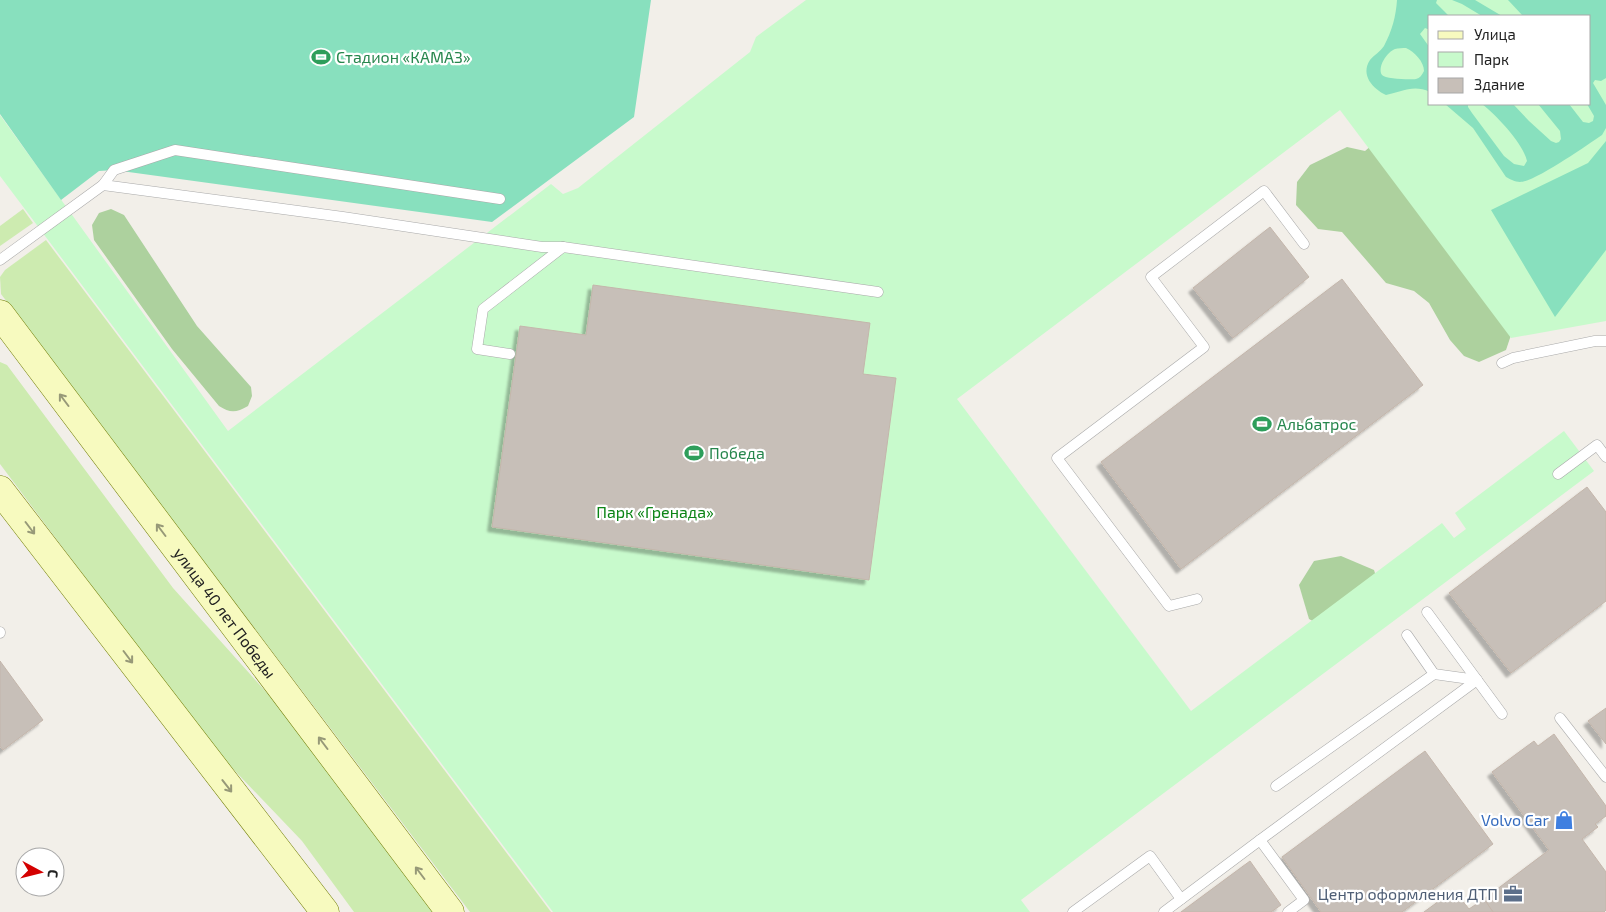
<svg xmlns="http://www.w3.org/2000/svg" width="1606" height="912" viewBox="0 0 1606 912" font-family="'Exo 2',sans-serif">
<style>
.grass{fill:#cdebb0}
.forest{fill:#add19e}
.park{fill:#c8facc;fill-rule:evenodd}
.pitch{fill:#88e0be;fill-rule:evenodd}
.building{fill:#c7bfb8;stroke:#c4b6ab;filter:url(#shadow)}
.lines{fill:none;stroke-linecap:round;stroke-linejoin:round}
.lane-casing{stroke:#a9a9a9;stroke-width:11}
.secondary-casing{stroke:#707d05;stroke-width:29}
.lane{stroke:#fff;stroke-width:10}
.secondary{stroke:#f7fabf;stroke-width:28}
.oneway{stroke:#979978}
.labels{text-anchor:middle;stroke-width:4.5;stroke-linejoin:round;paint-order:stroke}
.leisure-label{font-size:16px;fill:#27864d;stroke:#fff;text-anchor:start}
.park-label{font-size:16px;fill:#0c8416;stroke:#fff}
.street-label{font-size:16px;fill:#222;stroke:#fff}
.shop-label{font-size:16px;fill:#366cbe;stroke:#fff;text-anchor:end}
.service-label{font-size:16px;fill:#4e5e75;stroke:#fff;text-anchor:end}
</style>
<defs>
<filter id="shadow"><feDropShadow dx="-4.5" dy="4.5" stdDeviation="1" flood-color="#0004"/></filter>
</defs>
<rect width="100%" height="100%" fill="#f2efe9"/>
<g class="grass">
<path d="M 23,209 L 33,223 L 0,246 L 0,226 Z"/>
<path d="M 46,240 L 551,912 L 470,912 L 1,294 L 0,277 L 5,270 Z"/>
<path d="M 0,362 L 7,365 L 173,588 L 275,702 L 433,912 L 354,912 L 302,841 L 215,750 L 0,464 Z"/>
</g>
<g class="forest">
<path d="M 1372,145 L 1513,329 L 1506,350 L 1479,362 L 1464,356 L 1450,340 L 1429,303 L 1414,291 L 1386,283 L 1342,232 L 1318,229 L 1296,205 L 1297,182 L 1310,165 L 1347,147 L 1365,151 Z"/>
<path d="M 111,209 L 124,215 L 197,326 L 251,387 L 252,396 L 248,406 C 236,413 230,413 219,406 L 172,349 L 94,240 L 92,225 L 99,213 Z"/>
<path d="M 1341,556 L 1374,570 L 1382,595 L 1344,638 L 1309,619 L 1299,585 L 1314,561 Z"/>
</g>
<path class="park" d="M 806,0 L 1606,0 L 1606,321 L 1511,338 L 1340,110 L 957,399 L 1191,711 L 1442,523 L 1454,538 L 1466,529 L 1455,513 L 1564,431 L 1594,471 L 1021,900 L 1030,912 L 553,912 L 0,176 L 0,115 L 228,431 L 551,184 L 563,194 L 578,188 L 750,52 L 756,37 ZM 1430,16 L 1590,16 L 1590,104 L 1430,104 Z"/>
<g class="pitch">
<path d="M 0,0 L 651,0 L 634,117 L 492,222 L 114,170 L 99,171 L 61,200 L 0,114 Z"/>
<path d="M 1397,0 L 1437,0 L 1436,3 L 1449,16 L 1430,16 L 1430,30 L 1425,28 L 1420,34 L 1430,48 L 1430,92 C 1413,84 1402,92 1386,95 C 1373,89 1360,75 1370,60 C 1374,55 1380,52 1384,46 C 1392,31 1396,16 1397,0 ZM 1406,48 C 1415,52 1424,62 1424,71 C 1422,75 1420,78 1416,79 C 1410,80 1385,79 1382,75 C 1377,67 1387,52 1395,49 C 1398,48 1403,48 1406,48 Z"/>
<path d="M 1452,0 L 1475,0 L 1502,16 L 1482,16 L 1462,4 Z"/>
<path d="M 1508,0 L 1606,0 L 1606,78 L 1601,81 L 1595,80 L 1593,83 L 1606,105 L 1606,128 L 1602,135 C 1587,145 1535,182 1520,182 C 1515,182 1510,179 1506,177 L 1473,128 L 1445,104 L 1468,104 L 1468,107 L 1472,113 L 1504,156 L 1514,164 L 1524,166 L 1527,161 C 1523,143 1497,116 1482,104 L 1513,104 L 1529,121 L 1551,141 L 1556,143 L 1559,142 L 1561,139 L 1560,131 L 1538,104 L 1569,104 L 1583,122 L 1589,123 L 1593,121 L 1594,116 L 1587,104 L 1590,104 L 1590,16 L 1523,16 Z"/>
<path d="M 1606,141 L 1606,250 L 1555,317 L 1491,210 L 1588,163 Z"/>
</g>
<g class="building">
<path d="M 1270,227 L 1309,277 L 1233,338 L 1193,288 Z"/>
<path d="M 1342,279 L 1423,385 L 1181,569 L 1101,462 Z"/>
<path d="M 593,285 L 870,323 L 863,374 L 896,378 L 869,580 L 492,527 L 520,326 L 586,335 Z"/>
<path d="M 1587,487 L 1606,512 L 1606,601 L 1511,673 L 1449,593 Z"/>
<path d="M 0,661 L 43,720 L 3,750 L 0,746 Z"/>
<path d="M 1606,708 L 1606,744 L 1588,721 Z"/>
<path d="M 1554,734 L 1606,806 L 1606,816 L 1595,824 L 1598,827 L 1582,839 L 1606,872 L 1606,910 L 1604,912 L 1493,912 L 1484,899 L 1549,850 L 1492,772 L 1534,741 L 1538,746 Z"/>
<path d="M 1425,751 L 1493,844 L 1402,912 L 1321,912 L 1282,857 Z"/>
<path d="M 1250,861 L 1281,905 L 1271,912 L 1181,912 Z"/>
<path d="M 1454,890 L 1469,909 L 1484,899 L 1493,912 L 1424,912 Z"/>
</g>
<g class="lines">
<g class="lane-casing">
<g id="lane">
<path d="M 103,185 L 343,217 L 542,247 L 563,247 L 878,292"/>
<path d="M 0,260 L 103,185 L 114,170 L 175,150 L 500,199"/>
<path d="M 510,354 L 477,349 L 483,309 L 563,247"/>
<path d="M 1502,363 L 1513,358 L 1595,341 L 1606,341"/>
<path d="M 1558,474 L 1597,445 L 1606,457"/>
<path d="M 1197,599 L 1169,606 L 1057,458 L 1204,347 L 1151,277 L 1264,191 L 1304,244"/>
<path d="M 1427,612 L 1502,714"/>
<path d="M 0,632 L 0,633"/>
<path d="M 1434,674 L 1477,680"/>
<path d="M 1560,718 L 1606,777"/>
<path d="M 1276,786 L 1434,674 L 1407,635"/>
<path d="M 1260,840 L 1477,680"/>
<path d="M 1073,912 L 1150,856 L 1181,899"/>
<path d="M 1164,912 L 1260,840 L 1304,900 L 1288,912"/>
</g>
</g>
<g class="secondary-casing">
<g id="secondary">
<path id="s1" d="M 0,314 L 450,912"/>
<path d="M 0,490 L 325,912"/>
</g>
</g>
<use href="#lane" class="lane"/>
<use href="#secondary" class="secondary"/>
</g>
<defs><path id="oneway-shaft" d="M-6 0H5M1.5-3L5.5 0L1.5 3" fill="none" stroke-width="1.6" stroke-linecap="round" stroke-linejoin="round" transform="scale(1.25)"/></defs>
<g class="oneway">
<use href="#oneway-shaft" transform="translate(64 400) rotate(-127)"/>
<use href="#oneway-shaft" transform="translate(30 528) rotate(53)"/>
<use href="#oneway-shaft" transform="translate(161 530) rotate(-127)"/>
<use href="#oneway-shaft" transform="translate(128 657) rotate(53)"/>
<use href="#oneway-shaft" transform="translate(323 743) rotate(-127)"/>
<use href="#oneway-shaft" transform="translate(227 786) rotate(52)"/>
<use href="#oneway-shaft" transform="translate(420 873) rotate(-127)"/>
</g>
<defs>
<g id="stadium-bare" transform="scale(1.5)"><path d="M0-5a6.5 5 0 1 0 0 10a6.5 5 0 1 0 0-10ZM-3.5-1.8h7v3.6h-7Z" fill="#2e9e5b" stroke="#fff" stroke-width="2.5" paint-order="stroke"/></g>
<g id="shop-bare" transform="scale(1.5)"><path d="M-5-2.5h2.3a2.7 3.5 0 0 1 5.4 0H5L5.5 6h-11ZM-1.5-2.5h3a1.5 2.3 0 0 0-3 0Z" fill="#3f7fe0" stroke="#fff" stroke-width="2.5" paint-order="stroke"/></g>
<g id="office-bare" transform="scale(1.5)"><path d="M-6-3h4V-5.5h4V-3h4V5H-6ZM-1-4.5V-3h2v-1.5ZM-6 0V1H6V0Z" fill="#5c6f8a" stroke="#fff" stroke-width="2.5" paint-order="stroke"/></g>
</defs>
<g fill-rule="evenodd">
<use href="#stadium-bare" x="321" y="57"/>
<use href="#stadium-bare" x="1262" y="424"/>
<use href="#stadium-bare" x="694" y="453"/>
<use href="#shop-bare" x="1564" y="820"/>
<use href="#office-bare" x="1513" y="894"/>
</g>
<g class="labels">
<g class="leisure-label">
<text x="336" y="63">Стадион «КАМАЗ»</text>
<text x="1277" y="430">Альбатрос</text>
<text x="709" y="459">Победа</text>
</g>
<g class="park-label">
<text x="655" y="518">Парк «Гренада»</text>
</g>
<g class="street-label">
<text dy="6" stroke="none"><textPath href="#s1" startOffset="374">улица 40 лет Победы</textPath></text>
</g>
<g class="shop-label">
<text x="1549" y="826">Volvo Car</text>
</g>
<g class="service-label">
<text x="1498" y="900">Центр оформления ДТП</text>
</g>
</g>
<rect x="1428" y="15" width="162" height="90" fill="#ffffff" stroke="#a7a7a7"/>
<rect x="1438" y="31" width="25" height="8" fill="#f7fabf" stroke="#a7a7a7"/>
<text x="1474" y="40" font-size="15" fill="#222222">Улица</text>
<rect x="1438" y="52" width="25" height="15" fill="#c8facc" stroke="#a7a7a7"/>
<text x="1474" y="65" font-size="15" fill="#222222">Парк</text>
<rect x="1438" y="78" width="25" height="15" fill="#c7bfb8" stroke="#a7a7a7"/>
<text x="1474" y="90" font-size="15" fill="#222222">Здание</text>
<g transform="translate(40 872) rotate(97)"><circle r="24" fill="#ffffff" stroke="#a7a7a7"/>
<path d="M0-4L9 19L0 12L-9 19Z" fill="#d40000"/>
<text y="-8" font-size="14" font-weight="bold" text-anchor="middle" fill="#222222">С</text>
</g>
</svg>
